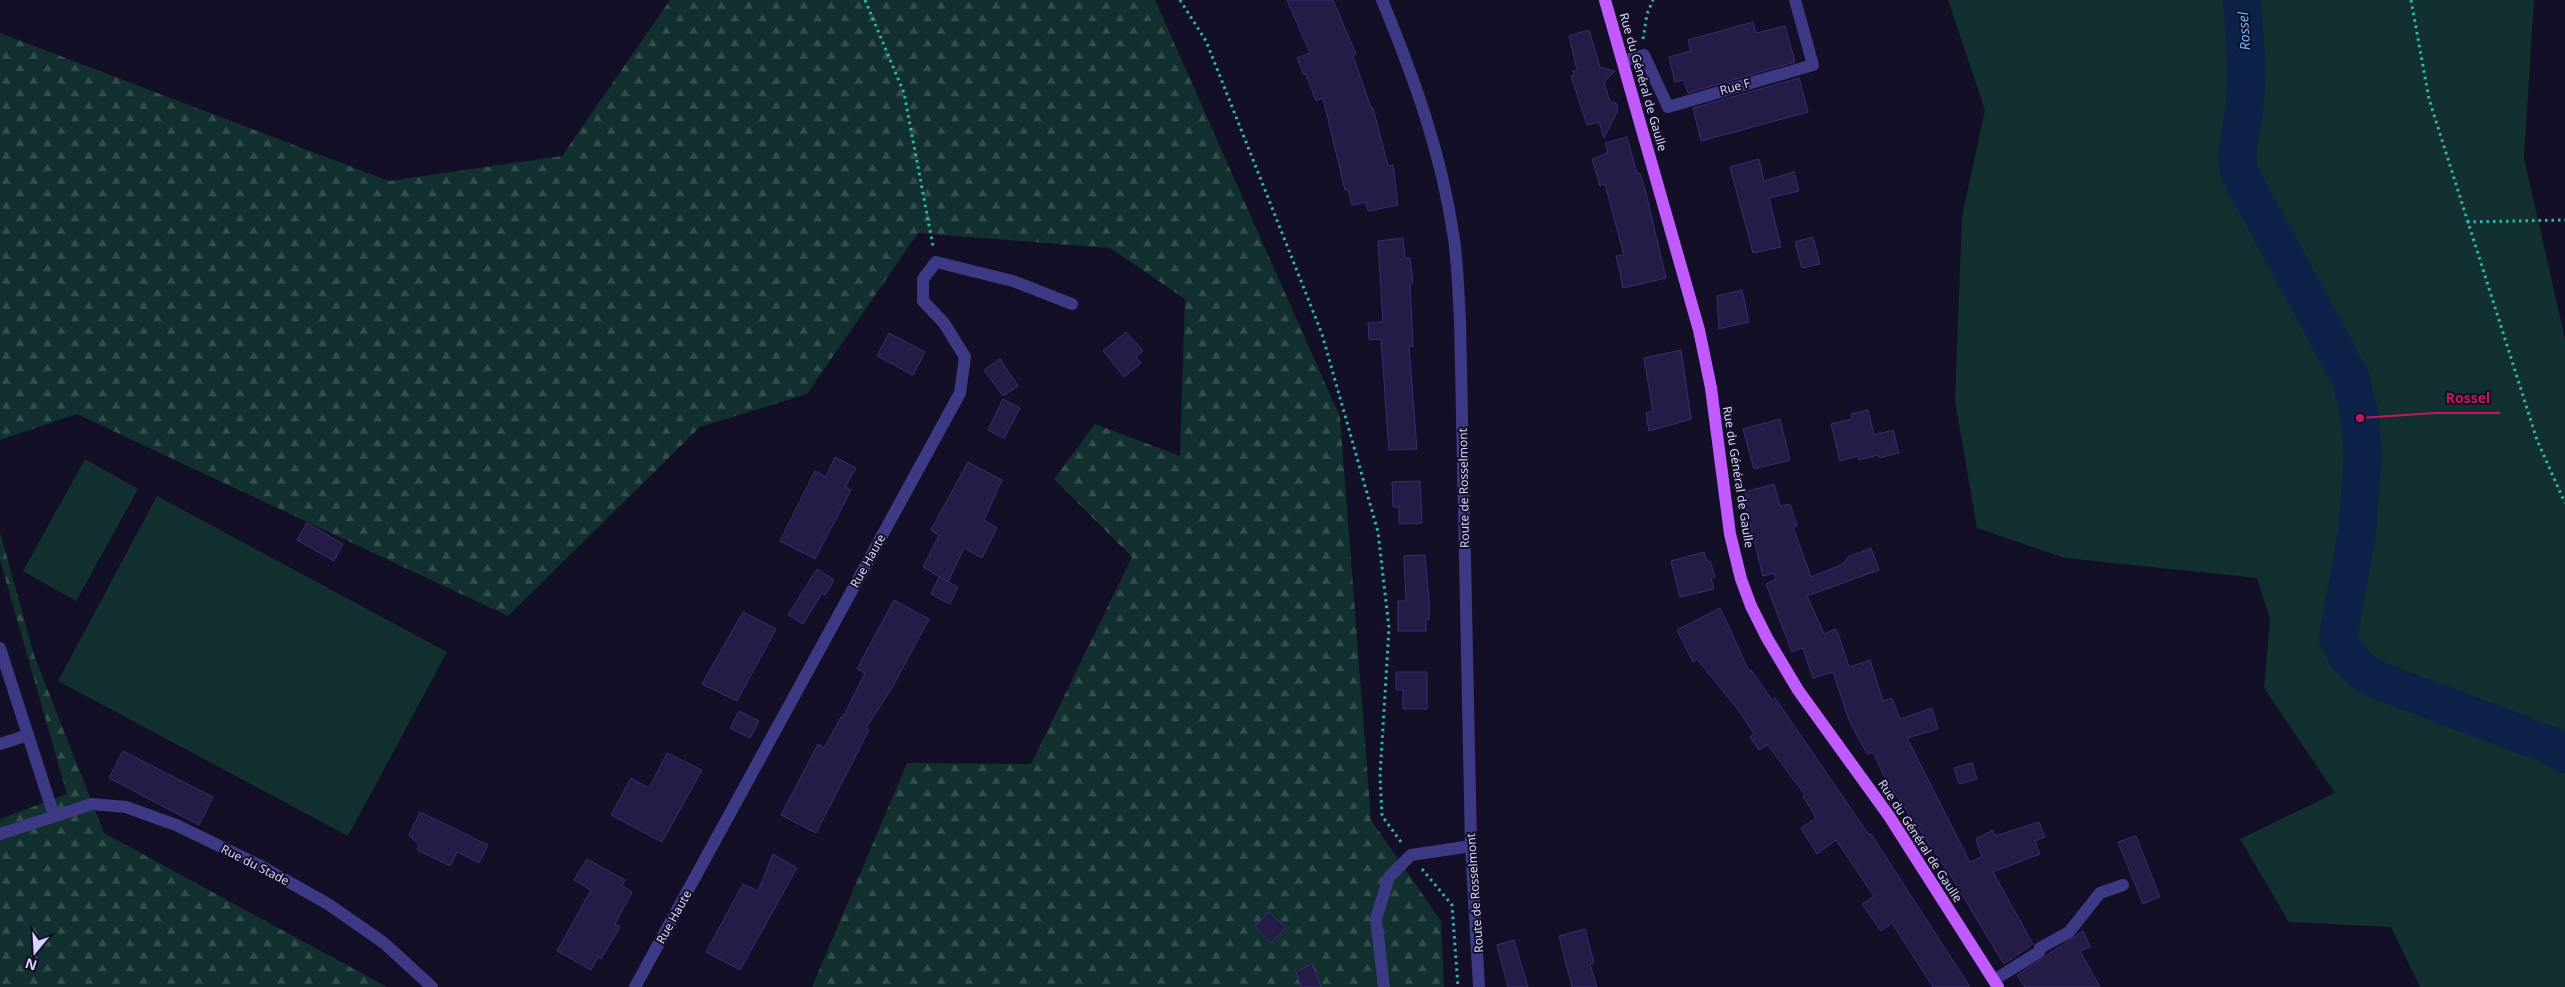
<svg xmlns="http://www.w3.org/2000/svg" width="2565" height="987" viewBox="0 0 2565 987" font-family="'Noto Sans',sans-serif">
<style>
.green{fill:#12302f}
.forest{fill:url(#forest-firs)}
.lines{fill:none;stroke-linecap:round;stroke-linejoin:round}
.river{stroke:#0c2248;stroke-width:38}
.building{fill:#241b47;stroke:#3b2d73}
.path{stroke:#2fb8b0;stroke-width:3;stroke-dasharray:2.5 4;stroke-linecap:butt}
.minor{stroke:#3d3a85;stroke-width:12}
.major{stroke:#c25bff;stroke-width:12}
.labels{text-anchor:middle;stroke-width:4;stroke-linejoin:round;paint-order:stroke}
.street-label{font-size:12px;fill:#d9d4ff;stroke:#130f26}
.water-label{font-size:14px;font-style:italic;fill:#62b6ff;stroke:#130f26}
.leader{fill:none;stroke:#c2185b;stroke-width:2}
.callout-dot{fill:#c2185b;stroke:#130f26;stroke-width:2}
.callout-label{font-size:14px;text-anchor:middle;font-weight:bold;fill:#c2185b;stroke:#130f26;stroke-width:4;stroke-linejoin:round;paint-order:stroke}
</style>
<defs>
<pattern id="forest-firs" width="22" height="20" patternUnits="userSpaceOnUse" patternTransform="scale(1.25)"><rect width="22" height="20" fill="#12302f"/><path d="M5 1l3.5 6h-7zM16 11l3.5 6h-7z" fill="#344d4e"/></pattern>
</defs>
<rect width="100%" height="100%" fill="#130f26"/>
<g class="green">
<path d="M 1948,0 L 2534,0 L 2524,158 L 2565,339 L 2565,987 L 2420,987 L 2391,927 L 2289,922 L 2240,839 L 2335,793 L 2264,688 L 2270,618 L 2257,578 L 2065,558 L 1977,528 L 1955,401 L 1962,216 L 1985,110 Z"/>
<path d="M 85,459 L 138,489 L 76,601 L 23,571 Z"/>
<path d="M 157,496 L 447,652 L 348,836 L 58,681 Z"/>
</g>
<g class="forest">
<path d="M 670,0 L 1155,0 L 1340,417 L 1371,820 L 1441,921 L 1444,987 L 812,987 L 907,763 L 1031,764 L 1132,557 L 1054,479 L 1095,424 L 1180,456 L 1185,299 L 1110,248 L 918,233 L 807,394 L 700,427 L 508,616 L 77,414 L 0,440 L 0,33 L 389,181 L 562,156 Z"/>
<path d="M 0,532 L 34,655 L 104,833 L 387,987 L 0,987 L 0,819 L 67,794 L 0,560 Z"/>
</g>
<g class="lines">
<path class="river" d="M 2242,0 C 2245,37 2248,74 2244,111 C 2242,132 2234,151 2239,172 L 2351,379 L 2360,418 L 2363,454 L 2357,533 L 2338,638 L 2346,655 L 2363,672 L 2380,681 L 2552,746 L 2565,754"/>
</g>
<g class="building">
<path d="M 1287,0 L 1333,0 L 1356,54 L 1353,56 L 1371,108 L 1373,108 L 1388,166 L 1393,165 L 1398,205 L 1368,211 L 1366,202 L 1352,205 L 1348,189 L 1345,190 L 1323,98 L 1316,101 L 1306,74 L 1304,75 L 1297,58 L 1310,53 Z"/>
<path d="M 1753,22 L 1756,33 L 1785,26 L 1795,62 L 1688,93 L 1684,80 L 1675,82 L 1669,57 L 1691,51 L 1688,40 Z"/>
<path d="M 1589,30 L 1600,67 L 1615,71 L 1604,82 L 1610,102 L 1616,103 L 1618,110 L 1604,138 L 1599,122 L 1587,125 L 1571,76 L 1574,75 L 1573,71 L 1577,70 L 1569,36 Z"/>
<path d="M 1799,78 L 1808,112 L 1701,141 L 1693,108 Z"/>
<path d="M 1627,137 L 1637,174 L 1640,173 L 1646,193 L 1666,278 L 1623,288 L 1616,256 L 1624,255 L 1605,184 L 1600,186 L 1592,159 L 1608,153 L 1605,143 Z"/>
<path d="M 1759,159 L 1764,181 L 1794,172 L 1799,191 L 1769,198 L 1781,247 L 1753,253 L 1730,167 Z"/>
<path d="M 1813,237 L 1820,264 L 1802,268 L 1795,242 Z"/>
<path d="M 1403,238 L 1405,258 L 1410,258 L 1413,283 L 1410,284 L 1413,346 L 1409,347 L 1417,449 L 1389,450 L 1381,339 L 1369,340 L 1368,323 L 1383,322 L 1378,241 Z"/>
<path d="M 1742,290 L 1749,322 L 1719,329 L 1717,296 Z"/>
<path d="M 1126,332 L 1143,351 L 1136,357 L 1141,363 L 1124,377 L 1103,351 Z"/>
<path d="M 889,333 L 925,352 L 913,375 L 877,356 Z"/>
<path d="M 1681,350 L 1691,419 L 1649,431 L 1646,413 L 1653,411 L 1644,358 Z"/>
<path d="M 1000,359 L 1018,386 L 1003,396 L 984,370 Z"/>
<path d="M 1003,399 L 1020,408 L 1004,438 L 988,430 Z"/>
<path d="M 1868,410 L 1874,435 L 1893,430 L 1899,453 L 1879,458 L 1878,455 L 1859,460 L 1858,456 L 1840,461 L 1831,424 L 1852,419 L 1851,414 Z"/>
<path d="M 1780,419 L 1790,460 L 1754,469 L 1743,429 Z"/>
<path d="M 835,457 L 856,468 L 845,487 L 851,490 L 815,559 L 780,541 L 815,471 L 826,477 Z"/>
<path d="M 968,462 L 1002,480 L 984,520 L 997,528 L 982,558 L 964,548 L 948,582 L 923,567 L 939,535 L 931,530 Z"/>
<path d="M 1420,481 L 1422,523 L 1399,524 L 1399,507 L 1393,507 L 1392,482 Z"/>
<path d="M 1774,484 L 1780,506 L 1790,504 L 1797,526 L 1793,527 L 1811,577 L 1843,564 L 1848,557 L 1871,548 L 1879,570 L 1807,596 L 1824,634 L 1835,629 L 1838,633 L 1849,667 L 1870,660 L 1883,701 L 1892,698 L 1900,719 L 1932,708 L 1938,729 L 1907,738 L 1970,862 L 1982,857 L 1976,839 L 1993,830 L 1995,836 L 2039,822 L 2045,837 L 2035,841 L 2040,854 L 1993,872 L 2033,944 L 2004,964 L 1952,878 L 1886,780 L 1873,752 L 1867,754 L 1849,720 L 1833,672 L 1813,678 L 1803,648 L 1792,652 L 1766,584 L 1776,579 L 1774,573 L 1763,576 L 1745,504 L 1748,503 L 1745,492 Z"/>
<path d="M 307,523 L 343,544 L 334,561 L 297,540 Z"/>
<path d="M 1704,552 L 1707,562 L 1710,561 L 1715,577 L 1711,578 L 1714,589 L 1680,597 L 1671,561 Z"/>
<path d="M 1425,555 L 1429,601 L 1429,620 L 1426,620 L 1426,631 L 1398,631 L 1398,601 L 1406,601 L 1404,556 Z"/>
<path d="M 817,569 L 834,580 L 825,595 L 822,593 L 803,624 L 788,615 Z"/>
<path d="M 939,577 L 958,587 L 950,604 L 931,594 Z"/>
<path d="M 894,600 L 929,619 L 893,686 L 866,728 L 869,730 L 816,833 L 781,815 L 818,744 L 824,748 L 841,717 L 843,717 L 865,673 L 857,669 Z"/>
<path d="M 1720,608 L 1749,671 L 1751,670 L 1772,700 L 1775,698 L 1869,835 L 1871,834 L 1970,987 L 1933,987 L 1892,923 L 1881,931 L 1862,904 L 1874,896 L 1836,840 L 1817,854 L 1801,828 L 1816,818 L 1803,796 L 1805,795 L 1768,745 L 1759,750 L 1750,737 L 1754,734 L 1740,712 L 1697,659 L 1693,662 L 1677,630 Z"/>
<path d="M 743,612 L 776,629 L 737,701 L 702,684 Z"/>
<path d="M 1396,672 L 1427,672 L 1427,709 L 1403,709 L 1403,690 L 1396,690 Z"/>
<path d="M 739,711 L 759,721 L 750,738 L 730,728 Z"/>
<path d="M 123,751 L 213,797 L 199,825 L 109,778 Z"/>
<path d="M 667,753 L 702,770 L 662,842 L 611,815 L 631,778 L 649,788 Z"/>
<path d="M 1972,763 L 1977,779 L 1959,784 L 1954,768 Z"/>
<path d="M 420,812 L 488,845 L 479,863 L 457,852 L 450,866 L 417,850 L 419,845 L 409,835 Z"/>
<path d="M 2136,836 L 2160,897 L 2143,904 L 2118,842 Z"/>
<path d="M 773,854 L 797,868 L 740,970 L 706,952 L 743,884 L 758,891 Z"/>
<path d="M 587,859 L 625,880 L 622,886 L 632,892 L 615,924 L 620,927 L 601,959 L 598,957 L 591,970 L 557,951 L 591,890 L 574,880 Z"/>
<path d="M 1269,912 L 1286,928 L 1271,943 L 1255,926 Z"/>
<path d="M 1585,929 L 1594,963 L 1590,964 L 1597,987 L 1572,987 L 1559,936 Z"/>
<path d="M 2083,931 L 2090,947 L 2080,951 L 2100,987 L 2025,987 L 2017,975 Z"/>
<path d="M 1514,940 L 1528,987 L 1508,987 L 1497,945 Z"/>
<path d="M 1312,964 L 1321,987 L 1301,987 L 1296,972 Z"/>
</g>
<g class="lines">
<g class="path">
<path d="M 865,0 L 904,93 L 933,246"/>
<path d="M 1180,0 L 1206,41 L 1322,334 L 1378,532 L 1389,628 L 1380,776 L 1382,816 L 1401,842"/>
<path d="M 2411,0 L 2429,99 L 2537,440 L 2565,503"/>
<path d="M 1643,39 L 1647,14 L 1653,0"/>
<path d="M 2467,222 L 2565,220"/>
<path d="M 1422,869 L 1452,905 L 1458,987"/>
</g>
<g class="minor">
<path d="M 1382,0 C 1413,75 1441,152 1453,233 C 1458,261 1458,291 1460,320 L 1471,846 L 1479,987"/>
<path d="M 1623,61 L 1644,55 L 1668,107 L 1813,65 L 1795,0"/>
<path d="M 0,648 L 54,816"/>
<path d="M 0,744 L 28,735"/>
<path d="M 0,834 L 92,804 L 126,807 L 176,825 L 259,865 L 328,904 L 384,943 L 432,987"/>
<path d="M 1994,980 L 2039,952 L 2040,948 L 2069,932 L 2100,893 L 2123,885"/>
<path d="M 635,987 L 960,393 L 965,357 L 944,323 L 923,301 L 923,279 L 936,262 L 1013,281 L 1072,304"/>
<path d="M 1384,987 L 1376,919 L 1389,877 L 1411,855 L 1471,846"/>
</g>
<path class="major" d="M 1605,0 L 1699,330 L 1711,388 L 1730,534 L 1741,579 L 1751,606 L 1767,638 L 1798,690 L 1889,816 L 1998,987"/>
</g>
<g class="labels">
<g class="street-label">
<text transform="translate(1643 82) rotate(74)" y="4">Rue du Général de Gaulle</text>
<text transform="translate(1735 87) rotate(-16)" y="4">Rue F</text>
<text transform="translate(1738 477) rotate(81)" y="4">Rue du Général de Gaulle</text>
<text transform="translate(1464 488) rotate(-91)" y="4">Route de Rosselmont</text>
<text transform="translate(868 561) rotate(-61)" y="4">Rue Haute</text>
<text transform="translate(1920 841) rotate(57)" y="4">Rue du Général de Gaulle</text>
<text transform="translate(255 865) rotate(27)" y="4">Rue du Stade</text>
<text transform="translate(1475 893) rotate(-94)" y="4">Route de Rosselmont</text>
<text transform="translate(674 917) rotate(-61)" y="4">Rue Haute</text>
</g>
<g class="water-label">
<text transform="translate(2244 31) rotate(-94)" y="5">Rossel</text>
</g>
</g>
<path class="leader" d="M2360 418L2435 413H2500"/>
<circle class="callout-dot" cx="2360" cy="418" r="5"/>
<g class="callout-label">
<text x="2468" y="403">Rossel</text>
</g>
<g transform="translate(35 952) rotate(198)" stroke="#130f26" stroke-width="4" paint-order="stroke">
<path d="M0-4L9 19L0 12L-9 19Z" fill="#d9d4ff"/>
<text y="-8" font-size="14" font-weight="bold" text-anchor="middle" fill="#d9d4ff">N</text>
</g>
</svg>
